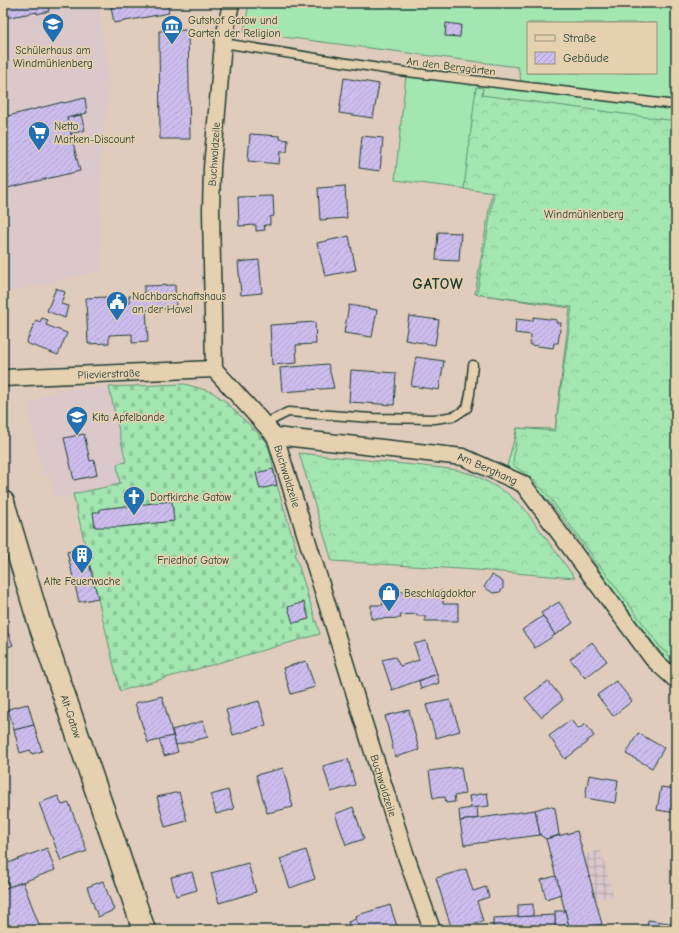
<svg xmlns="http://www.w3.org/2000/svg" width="679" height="933" viewBox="0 0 679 933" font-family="'Comic Neue',sans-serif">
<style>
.built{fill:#dac8cb}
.industrial{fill:url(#industrial-grid)}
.grass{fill:#a3e6b2;stroke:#619273;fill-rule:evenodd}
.forest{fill:url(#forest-crowns);stroke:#619273}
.cemetery{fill:url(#cemetery-stones);stroke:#619273}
.building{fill:url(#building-hatch);stroke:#1f3d34}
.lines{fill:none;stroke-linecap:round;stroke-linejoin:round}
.lane-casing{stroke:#1f3d34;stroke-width:11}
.street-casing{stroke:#1f3d34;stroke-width:19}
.secondary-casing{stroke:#1f3d34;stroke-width:25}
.lane{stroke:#e5d0af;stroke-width:8}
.street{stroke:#e5d0af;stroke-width:16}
.secondary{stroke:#e5d0af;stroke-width:22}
.labels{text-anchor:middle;stroke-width:3.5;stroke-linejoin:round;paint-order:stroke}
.poi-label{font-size:11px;fill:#1f3d34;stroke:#e5d0af;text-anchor:start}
.street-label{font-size:11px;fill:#1f3d34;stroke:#e5d0af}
.park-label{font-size:11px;fill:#26453a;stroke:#e5d0af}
.district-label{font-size:15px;font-weight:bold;letter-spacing:1px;fill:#1f3d34;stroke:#e5d0af}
</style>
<defs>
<pattern id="industrial-grid" width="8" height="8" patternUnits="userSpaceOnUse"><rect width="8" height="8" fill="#dac8cb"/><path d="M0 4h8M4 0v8" fill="none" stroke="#b0a4a6"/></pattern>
<pattern id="forest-crowns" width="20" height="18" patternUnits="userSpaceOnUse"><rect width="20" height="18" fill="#a3e6b2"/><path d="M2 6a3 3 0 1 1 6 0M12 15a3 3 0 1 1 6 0" fill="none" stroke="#8cc69a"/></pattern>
<pattern id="cemetery-stones" width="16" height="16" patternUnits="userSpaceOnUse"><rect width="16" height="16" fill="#a3e6b2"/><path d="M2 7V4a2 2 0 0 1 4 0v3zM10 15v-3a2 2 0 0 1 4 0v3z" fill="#8cc69a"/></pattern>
<pattern id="building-hatch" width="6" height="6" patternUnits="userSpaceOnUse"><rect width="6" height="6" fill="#ccbdee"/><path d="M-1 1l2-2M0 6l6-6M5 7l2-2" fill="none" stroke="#afa3cd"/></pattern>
</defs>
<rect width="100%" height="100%" fill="#e0ccbc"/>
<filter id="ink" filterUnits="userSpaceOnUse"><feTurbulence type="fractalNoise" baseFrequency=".025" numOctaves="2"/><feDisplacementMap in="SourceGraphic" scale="8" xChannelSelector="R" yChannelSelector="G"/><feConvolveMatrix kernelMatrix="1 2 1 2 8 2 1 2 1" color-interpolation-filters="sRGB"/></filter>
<g filter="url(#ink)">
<g class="built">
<path d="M 3,3 L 99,3 L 109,84 L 101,152 L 99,214 L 101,270 L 3,294 Z"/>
<path d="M 109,387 L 126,462 L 117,464 L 120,484 L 55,498 L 49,474 L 43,475 L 28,411 L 30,404 L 46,395 L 62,390 Z"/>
</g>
<path class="industrial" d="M 601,850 L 613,895 L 596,900 L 583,855 Z"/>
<path class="grass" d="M 249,3 L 676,3 L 676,667 L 667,660 L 640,626 L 614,591 L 588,553 L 552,505 L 534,485 L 507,466 L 517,428 L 555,429 L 570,308 L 475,294 L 492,192 L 395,180 L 406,75 L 523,89 L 518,67 L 244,32 ZM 528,23 L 656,23 L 656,73 L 528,73 Z"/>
<g class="forest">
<path d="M 476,87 L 483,88 L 482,95 L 676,121 L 676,663 L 661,648 L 547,494 L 530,477 L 513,465 L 517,428 L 555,431 L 572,307 L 477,294 L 494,193 L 464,189 Z"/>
<path d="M 299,453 L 442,468 L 457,470 L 475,475 L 507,493 L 523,507 L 575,578 L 476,570 L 332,561 Z"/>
</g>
<path class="cemetery" d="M 185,384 L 212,392 L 225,401 L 268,443 L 277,485 L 297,552 L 295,554 L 320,634 L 120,691 L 73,494 L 120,484 L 117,464 L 126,462 L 109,387 Z"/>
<g class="building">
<path d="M 3,3 L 47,3 L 49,11 L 37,14 L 37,12 L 5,18 L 5,20 L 3,21 Z"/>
<path d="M 132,3 L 167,3 L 169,13 L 114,23 L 111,7 Z"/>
<path d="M 446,23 L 461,25 L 460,37 L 445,36 Z"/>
<path d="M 188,30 L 190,139 L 160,139 L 159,31 Z"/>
<path d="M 344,78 L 379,84 L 373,118 L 339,113 Z"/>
<path d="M 85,98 L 87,113 L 67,118 L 80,171 L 3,189 L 3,115 L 7,114 L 8,116 L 63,102 L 64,103 Z"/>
<path d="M 81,115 L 85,130 L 71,134 L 67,118 Z"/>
<path d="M 250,134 L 280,136 L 280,139 L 288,140 L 287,152 L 280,152 L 279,164 L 248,161 Z"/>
<path d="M 362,136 L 383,138 L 380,171 L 359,168 Z"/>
<path d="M 345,186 L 347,218 L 320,220 L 318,188 Z"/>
<path d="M 273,196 L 274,216 L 270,217 L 270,225 L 264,225 L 265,230 L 256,231 L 256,225 L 239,226 L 238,197 Z"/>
<path d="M 438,232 L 461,233 L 459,261 L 436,260 Z"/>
<path d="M 349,236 L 356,270 L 325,276 L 317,243 Z"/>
<path d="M 259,260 L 262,293 L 241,295 L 238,262 Z"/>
<path d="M 175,285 L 176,308 L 146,310 L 148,342 L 132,343 L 132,334 L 109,335 L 109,343 L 88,344 L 86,298 L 106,297 L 107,304 L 129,303 L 129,296 L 144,296 L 144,286 Z"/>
<path d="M 56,288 L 65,292 L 61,304 L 68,306 L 65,318 L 47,311 Z"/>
<path d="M 349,305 L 377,310 L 372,337 L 344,333 Z"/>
<path d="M 409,316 L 439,320 L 435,345 L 405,340 Z"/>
<path d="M 533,317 L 557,320 L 556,323 L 561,323 L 558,343 L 554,343 L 553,348 L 530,345 L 531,335 L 515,333 L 516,319 L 533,321 Z"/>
<path d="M 42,318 L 48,320 L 46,325 L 67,333 L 58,355 L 26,343 L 36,320 L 40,322 Z"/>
<path d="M 315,322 L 316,344 L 296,345 L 297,363 L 272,365 L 270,325 Z"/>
<path d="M 416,357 L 444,361 L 439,390 L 411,386 Z"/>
<path d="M 328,364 L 334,388 L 282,392 L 280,368 Z"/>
<path d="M 351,370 L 396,373 L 394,405 L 349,402 Z"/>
<path d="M 84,434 L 90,461 L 94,460 L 97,475 L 74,480 L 64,438 Z"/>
<path d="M 273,469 L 277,485 L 260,489 L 256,473 Z"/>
<path d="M 172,501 L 174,521 L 120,527 L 95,527 L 93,512 L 100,512 L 100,509 Z"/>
<path d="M 85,548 L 98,598 L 79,602 L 67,552 Z"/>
<path d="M 492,575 L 503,582 L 503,588 L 500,592 L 493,593 L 484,587 Z"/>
<path d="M 443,591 L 443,604 L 458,604 L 458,621 L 425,621 L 425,616 L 417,616 L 417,614 L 400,615 L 401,618 L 371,619 L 371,605 L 383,605 L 382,592 Z"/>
<path d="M 304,602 L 309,619 L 293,623 L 288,607 Z"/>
<path d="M 559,602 L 573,623 L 555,635 L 541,613 Z"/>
<path d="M 543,616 L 555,635 L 535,648 L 522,630 Z"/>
<path d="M 3,621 L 13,645 L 3,649 Z"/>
<path d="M 426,641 L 437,674 L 392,690 L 382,660 L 395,657 L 400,666 L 419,660 L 414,644 Z"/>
<path d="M 592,642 L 607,661 L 585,678 L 570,659 Z"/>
<path d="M 306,661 L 315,687 L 291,694 L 283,668 Z"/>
<path d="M 437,674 L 439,683 L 421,689 L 419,681 Z"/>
<path d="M 548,681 L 563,700 L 541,717 L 525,698 Z"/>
<path d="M 616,681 L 632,701 L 613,716 L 597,695 Z"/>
<path d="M 162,696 L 173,736 L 148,743 L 135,703 Z"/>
<path d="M 450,700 L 460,731 L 436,738 L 426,705 Z"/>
<path d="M 259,701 L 266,725 L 233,735 L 226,710 Z"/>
<path d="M 28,704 L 34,725 L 14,730 L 8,709 Z"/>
<path d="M 409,710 L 419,750 L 395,757 L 385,716 Z"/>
<path d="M 571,720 L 578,729 L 586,724 L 594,736 L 587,741 L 587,743 L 565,759 L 549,736 Z"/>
<path d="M 203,721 L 208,737 L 176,745 L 172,730 Z"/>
<path d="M 34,725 L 42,751 L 32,754 L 30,750 L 20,753 L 14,730 Z"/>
<path d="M 638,733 L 664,748 L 652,768 L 626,754 Z"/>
<path d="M 173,736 L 178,752 L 164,756 L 159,739 Z"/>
<path d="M 348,759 L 355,785 L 331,792 L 323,766 Z"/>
<path d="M 461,767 L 465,794 L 454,796 L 455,802 L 446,803 L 445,797 L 433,798 L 429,771 Z"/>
<path d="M 283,768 L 293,807 L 267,813 L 256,775 Z"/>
<path d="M 589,775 L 618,780 L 615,803 L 585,798 Z"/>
<path d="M 661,787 L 676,789 L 676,813 L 657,810 Z"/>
<path d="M 228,790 L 234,809 L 216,814 L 211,795 Z"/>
<path d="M 179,792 L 187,821 L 165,827 L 157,797 Z"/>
<path d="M 487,793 L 489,806 L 471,808 L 469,796 Z"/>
<path d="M 58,796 L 62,805 L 69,803 L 87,851 L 61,861 L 39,803 Z"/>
<path d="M 548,806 L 555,808 L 559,835 L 546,839 L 540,835 L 535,810 Z"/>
<path d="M 353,807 L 364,839 L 346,845 L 335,814 Z"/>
<path d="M 477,807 L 478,818 L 460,821 L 459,810 Z"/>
<path d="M 535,810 L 540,835 L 464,845 L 460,821 Z"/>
<path d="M 577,831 L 602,924 L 576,930 L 570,930 L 546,839 Z"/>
<path d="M 47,848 L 55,870 L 9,887 L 3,870 L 3,865 Z"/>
<path d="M 306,850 L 315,879 L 290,888 L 280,859 Z"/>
<path d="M 248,863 L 256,892 L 219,903 L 211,873 Z"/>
<path d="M 466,869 L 473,891 L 486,887 L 489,897 L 477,901 L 483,921 L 452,930 L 436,878 Z"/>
<path d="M 192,872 L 197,890 L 176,896 L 171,877 Z"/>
<path d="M 556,876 L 561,894 L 546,899 L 541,880 Z"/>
<path d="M 103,881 L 114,910 L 98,917 L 87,887 Z"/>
<path d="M 23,882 L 41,930 L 3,930 L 3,889 Z"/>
<path d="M 533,904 L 533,916 L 518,917 L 518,905 Z"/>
<path d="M 390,905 L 398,929 L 360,930 L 355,916 Z"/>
<path d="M 555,911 L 565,911 L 570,930 L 555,930 Z"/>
<path d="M 555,915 L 555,930 L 493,930 L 493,918 Z"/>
<path d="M 356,919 L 360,930 L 351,930 L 348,922 Z"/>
<path d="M 648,920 L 676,924 L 676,930 L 647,930 Z"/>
<path d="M 323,925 L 324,930 L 306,930 Z"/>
</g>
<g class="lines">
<g class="lane-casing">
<g id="lane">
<path d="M 223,43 L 391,70 L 676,105"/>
<path d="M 264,424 L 288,412 L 372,418 L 435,419 L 455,416 L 467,408 L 470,394 L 473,365"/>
</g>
</g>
<g class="street-casing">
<g id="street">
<path id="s1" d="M 231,3 L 223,43 L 212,168 L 211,211 L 214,369 L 275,436 L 361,714 L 406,856 L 432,930"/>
<path id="s2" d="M 3,378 L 214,369"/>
<path id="s3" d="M 275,436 L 463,457 L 523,484 L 653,659 L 676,680"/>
</g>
</g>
<g class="secondary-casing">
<g id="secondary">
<path id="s4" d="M 3,502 L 38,619 L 144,930"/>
</g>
</g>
<use href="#lane" class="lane"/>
<use href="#street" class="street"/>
<use href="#secondary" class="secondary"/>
</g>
</g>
<defs>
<g id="school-pin" transform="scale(1.15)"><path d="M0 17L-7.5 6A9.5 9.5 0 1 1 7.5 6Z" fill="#1f6fb2" stroke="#e5d0af"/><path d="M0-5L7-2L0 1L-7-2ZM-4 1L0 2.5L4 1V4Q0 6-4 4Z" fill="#fff"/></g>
<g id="museum-pin" transform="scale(1.15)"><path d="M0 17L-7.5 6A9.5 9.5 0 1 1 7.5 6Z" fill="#1f6fb2" stroke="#e5d0af"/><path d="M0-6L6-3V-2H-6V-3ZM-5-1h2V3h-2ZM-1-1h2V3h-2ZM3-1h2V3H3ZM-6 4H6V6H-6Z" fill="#fff"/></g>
<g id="supermarket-pin" transform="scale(1.15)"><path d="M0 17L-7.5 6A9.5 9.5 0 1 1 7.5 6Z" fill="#1f6fb2" stroke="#e5d0af"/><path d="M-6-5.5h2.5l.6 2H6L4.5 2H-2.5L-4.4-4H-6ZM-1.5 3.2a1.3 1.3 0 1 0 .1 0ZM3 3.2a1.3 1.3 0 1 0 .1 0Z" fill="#fff"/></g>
<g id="civic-pin" transform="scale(1.15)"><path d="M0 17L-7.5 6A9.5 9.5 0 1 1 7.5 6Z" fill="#1f6fb2" stroke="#e5d0af"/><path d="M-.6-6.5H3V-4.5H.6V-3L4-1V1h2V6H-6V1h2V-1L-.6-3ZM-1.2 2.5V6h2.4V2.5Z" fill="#fff"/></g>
<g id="church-pin" transform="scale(1.15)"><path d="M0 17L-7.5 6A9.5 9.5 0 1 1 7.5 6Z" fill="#1f6fb2" stroke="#e5d0af"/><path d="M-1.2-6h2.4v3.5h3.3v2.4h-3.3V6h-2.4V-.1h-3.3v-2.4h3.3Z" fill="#fff"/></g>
<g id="building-pin" transform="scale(1.15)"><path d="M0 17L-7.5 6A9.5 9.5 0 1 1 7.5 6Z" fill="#1f6fb2" stroke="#e5d0af"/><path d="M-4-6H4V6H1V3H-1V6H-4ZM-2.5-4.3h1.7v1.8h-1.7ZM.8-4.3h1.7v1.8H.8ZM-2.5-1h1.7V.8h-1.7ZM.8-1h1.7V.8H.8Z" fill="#fff"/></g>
<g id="shop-pin" transform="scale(1.15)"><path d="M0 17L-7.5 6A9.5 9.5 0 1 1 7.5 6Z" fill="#1f6fb2" stroke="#e5d0af"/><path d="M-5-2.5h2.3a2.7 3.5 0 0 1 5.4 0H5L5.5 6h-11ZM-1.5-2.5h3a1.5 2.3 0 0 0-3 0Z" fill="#fff"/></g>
</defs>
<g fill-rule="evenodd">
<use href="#school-pin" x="53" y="24"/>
<use href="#museum-pin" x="172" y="26"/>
<use href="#supermarket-pin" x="39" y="132"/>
<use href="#civic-pin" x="117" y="302"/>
<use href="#school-pin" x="77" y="417"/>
<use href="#church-pin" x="134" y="497"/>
<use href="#building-pin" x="82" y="555"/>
<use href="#shop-pin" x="389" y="593"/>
</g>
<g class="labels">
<g class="poi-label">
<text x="188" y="24">Gutshof Gatow und<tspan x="188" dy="13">Garten der Religion</tspan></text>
<text x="53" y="54" text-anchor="middle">Schülerhaus am<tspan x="53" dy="13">Windmühlenberg</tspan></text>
<text x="54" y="130">Netto<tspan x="54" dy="13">Marken-Discount</tspan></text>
<text x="132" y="300">Nachbarschaftshaus<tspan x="132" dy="13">an der Havel</tspan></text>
<text x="92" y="421">Kita Apfelbande</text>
<text x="150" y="501">Dorfkirche Gatow</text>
<text x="82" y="585" text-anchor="middle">Alte Feuerwache</text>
<text x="404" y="597">Beschlagdoktor</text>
</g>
<g class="street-label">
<text transform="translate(451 66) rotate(7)" y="4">An den Berggärten</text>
<text transform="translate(214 154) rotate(-86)" y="4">Buchwaldzeile</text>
<text dy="4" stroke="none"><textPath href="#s2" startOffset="106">Plievierstraße</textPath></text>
<text dy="4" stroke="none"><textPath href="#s3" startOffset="216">Am Berghang</textPath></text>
<text dy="4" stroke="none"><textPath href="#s1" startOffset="500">Buchwaldzeile</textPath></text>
<text dy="4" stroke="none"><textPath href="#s4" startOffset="225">Alt-Gatow</textPath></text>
<text dy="4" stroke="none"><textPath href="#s1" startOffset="824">Buchwaldzeile</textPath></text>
</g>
<g class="park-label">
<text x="584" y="218">Windmühlenberg</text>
<text x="193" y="564">Friedhof Gatow</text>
</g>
<g class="district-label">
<text x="438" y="289">GATOW</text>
</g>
</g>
<rect width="679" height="933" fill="none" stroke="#e5d0af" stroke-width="16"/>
<rect x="8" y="8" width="663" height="917" fill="none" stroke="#1f3d34" stroke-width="1.5" filter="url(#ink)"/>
<rect x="527" y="22" width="130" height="52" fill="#e5d0af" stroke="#96957e"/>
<rect x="535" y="35" width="20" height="6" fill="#e5d0af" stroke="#96957e"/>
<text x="563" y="42" font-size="12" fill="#1f3d34">Straße</text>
<rect x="535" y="52" width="20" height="12" fill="url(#building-hatch)" stroke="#96957e"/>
<text x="563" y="62" font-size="12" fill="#1f3d34">Gebäude</text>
</svg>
